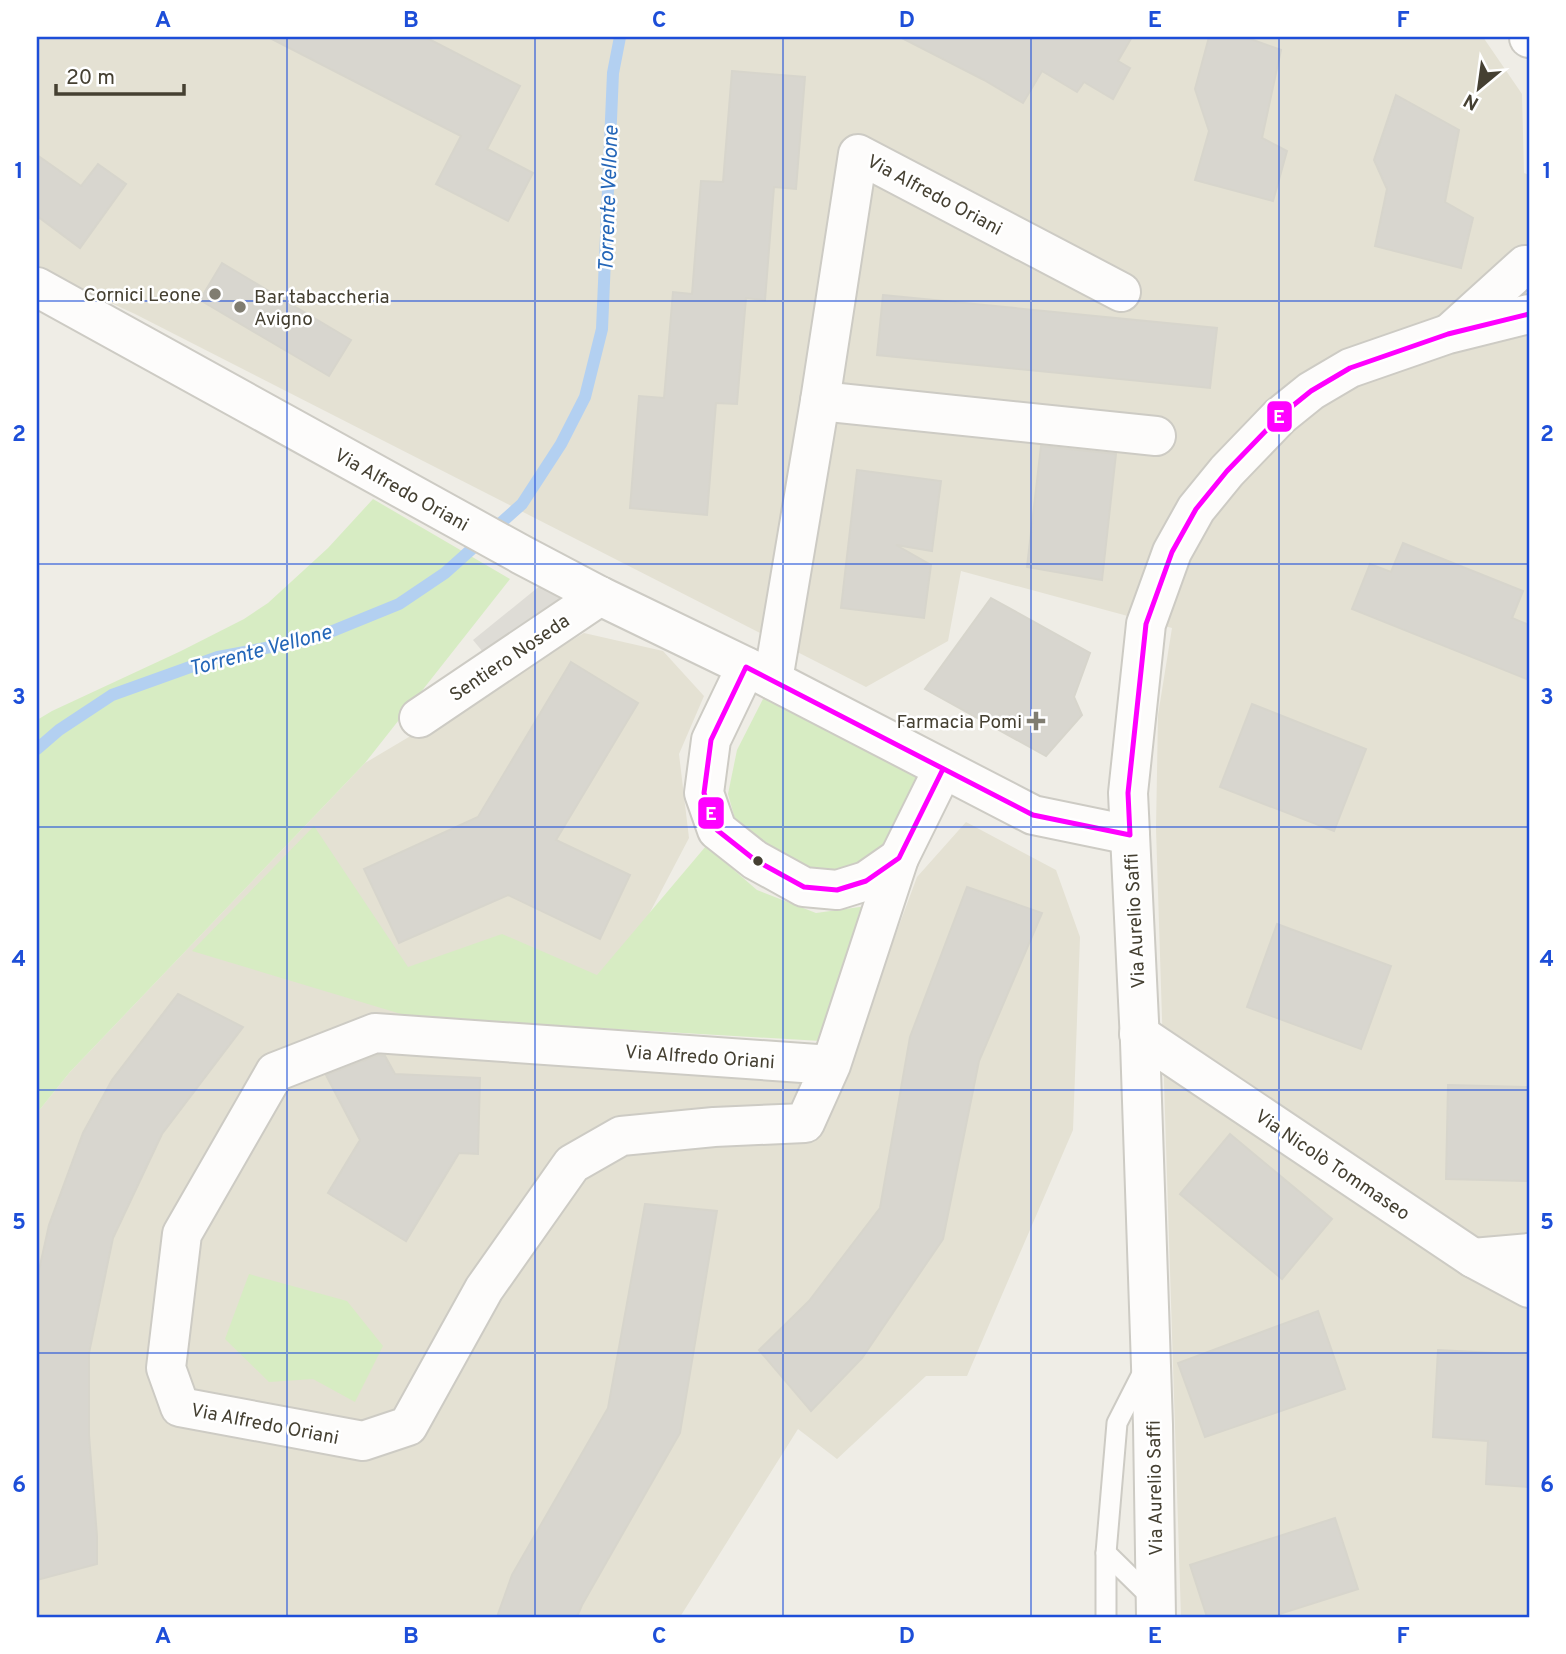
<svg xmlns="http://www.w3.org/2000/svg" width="1566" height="1654" viewBox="0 0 1566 1654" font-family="Overpass,sans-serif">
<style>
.residential{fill:#e4e1d3}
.green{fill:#d7ecc3}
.parking{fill:#dedcd6}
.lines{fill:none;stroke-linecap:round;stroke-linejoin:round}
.stream{stroke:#b3d0f1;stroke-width:12}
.building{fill:#d8d6cf;stroke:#d7d5cc;stroke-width:2}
.lane-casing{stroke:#cdcbc4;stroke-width:23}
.street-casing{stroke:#cdcbc4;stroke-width:42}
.lane{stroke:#fdfcfb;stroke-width:19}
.street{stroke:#fdfcfb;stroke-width:38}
.bus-1-casing{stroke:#fff;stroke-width:10}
.bus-1{stroke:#f0f;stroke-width:5}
.grid{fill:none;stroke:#1d4ed8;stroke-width:2;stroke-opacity:0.55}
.poi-dot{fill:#807d71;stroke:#fff;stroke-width:2.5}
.bus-dot{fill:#454032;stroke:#fff;stroke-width:2.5}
.labels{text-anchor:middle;stroke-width:5;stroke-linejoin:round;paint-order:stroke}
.street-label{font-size:19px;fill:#454032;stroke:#fff}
.poi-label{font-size:19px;fill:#454032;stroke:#fff;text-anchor:end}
.water-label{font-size:21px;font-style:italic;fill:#2466b8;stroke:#fff}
.line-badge{stroke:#fff;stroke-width:2.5}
.badge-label{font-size:19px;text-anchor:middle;font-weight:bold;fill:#fff}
.neatline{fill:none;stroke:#1d4ed8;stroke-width:2.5}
.grid-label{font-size:23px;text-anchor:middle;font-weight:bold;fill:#1d4ed8}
</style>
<rect width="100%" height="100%" fill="#efede6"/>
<g class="residential">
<path d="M 37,37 L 1483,37 L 1522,94 L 1524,173 L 1529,175 L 1529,1617 L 1181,1617 L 1156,829 L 1158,715 L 1172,628 L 961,571 L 948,641 L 866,687 L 135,314 L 37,269 Z"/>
<path d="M 584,633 L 663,651 L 704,696 L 679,754 L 689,838 L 575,1055 L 841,1082 L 917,877 L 966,822 L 1056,870 L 1080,937 L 1073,1130 L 967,1376 L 926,1376 L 837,1459 L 798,1429 L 680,1617 L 37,1617 L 37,1113 L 70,1072 L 365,763 Z"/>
</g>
<g class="green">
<path d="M 373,499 L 510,579 L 365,763 L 70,1072 L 37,1113 L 37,720 L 52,711 L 181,651 L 244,619 L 268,603 L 328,548 Z"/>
<path d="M 766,693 L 928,776 L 895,842 L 859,864 L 822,876 L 738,830 L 728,794 L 737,750 Z"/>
<path d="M 314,826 L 408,967 L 502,934 L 597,975 L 706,846 L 757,890 L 816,913 L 867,906 L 821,1041 L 411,1017 L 192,951 Z"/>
<path d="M 249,1274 L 347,1301 L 383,1346 L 355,1402 L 313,1379 L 269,1382 L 225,1339 Z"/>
</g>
<path class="parking" d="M 552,576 L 572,600 L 493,664 L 473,640 Z"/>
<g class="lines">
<path class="stream" d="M 37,749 L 59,730 L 112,695 L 218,657 L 313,639 L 399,604 L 445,573 L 522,504 L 561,444 L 585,397 L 602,329 L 613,73 L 620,37"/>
</g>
<g class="building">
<path d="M 268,37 L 425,37 L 520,86 L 487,149 L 533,173 L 508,221 L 436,184 L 461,136 Z"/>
<path d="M 900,37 L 1132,37 L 1118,61 L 1130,68 L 1113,99 L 1084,82 L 1077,92 L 1042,71 L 1023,103 L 984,80 Z"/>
<path d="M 1209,37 L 1245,37 L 1281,50 L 1262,138 L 1287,151 L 1273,201 L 1195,180 L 1209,131 L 1195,89 Z"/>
<path d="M 732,71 L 805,77 L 796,189 L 774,187 L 765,300 L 746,298 L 737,404 L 716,403 L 707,515 L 630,508 L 639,396 L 664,398 L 673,292 L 692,294 L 701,181 L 723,182 Z"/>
<path d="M 1396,95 L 1459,130 L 1445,202 L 1473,218 L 1461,268 L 1375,246 L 1387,189 L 1374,160 Z"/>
<path d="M 37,155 L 81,186 L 98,164 L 126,184 L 80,248 L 37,216 Z"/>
<path d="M 222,263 L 351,340 L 329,376 L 200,300 Z"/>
<path d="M 883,295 L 1217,328 L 1210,388 L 877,355 Z"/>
<path d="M 1041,446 L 1116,454 L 1102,580 L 1027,567 Z"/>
<path d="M 857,470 L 941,481 L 932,551 L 896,545 L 931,565 L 924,618 L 841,608 Z"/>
<path d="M 1403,543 L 1523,591 L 1512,618 L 1529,625 L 1529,680 L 1352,609 L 1370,564 L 1391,572 Z"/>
<path d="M 991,598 L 1090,653 L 1074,697 L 1082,715 L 1046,756 L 925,689 Z"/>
<path d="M 571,662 L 638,703 L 556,840 L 630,875 L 600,939 L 508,895 L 399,943 L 364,869 L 478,817 Z"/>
<path d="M 1252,704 L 1366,749 L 1334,831 L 1220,787 Z"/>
<path d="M 967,887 L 1042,913 L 979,1061 L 943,1239 L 862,1358 L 811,1411 L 759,1350 L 809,1301 L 880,1208 L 910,1037 Z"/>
<path d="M 1277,924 L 1391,966 L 1361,1049 L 1247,1007 Z"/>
<path d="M 178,994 L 243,1027 L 162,1134 L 113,1238 L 89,1353 L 89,1435 L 97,1536 L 97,1564 L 37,1580 L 37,1279 L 49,1225 L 83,1133 L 112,1080 Z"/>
<path d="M 378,1055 L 385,1056 L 395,1074 L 480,1078 L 478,1154 L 459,1153 L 406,1241 L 328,1193 L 360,1140 L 326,1075 Z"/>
<path d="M 1448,1085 L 1529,1087 L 1529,1181 L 1446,1179 Z"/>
<path d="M 1230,1134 L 1332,1219 L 1282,1279 L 1180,1194 Z"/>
<path d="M 645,1204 L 717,1211 L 680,1433 L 582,1605 L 577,1617 L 497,1617 L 512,1575 L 608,1408 Z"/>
<path d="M 1318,1311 L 1345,1389 L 1205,1437 L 1178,1363 Z"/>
<path d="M 1438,1350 L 1529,1355 L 1528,1411 L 1529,1411 L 1529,1487 L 1486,1484 L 1488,1441 L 1433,1437 Z"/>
<path d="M 1335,1518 L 1358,1589 L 1270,1617 L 1207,1617 L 1190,1565 Z"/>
</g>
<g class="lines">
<g class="lane-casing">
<g id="lane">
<path d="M 1106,1553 L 1155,1601"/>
<path d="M 1106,1617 L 1106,1553 L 1117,1423 L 1144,1370"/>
</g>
</g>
<g class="street-casing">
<g id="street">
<path d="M 1529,37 L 1529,38"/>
<path d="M 37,287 L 522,555 L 600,596 L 759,673 L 1033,815 L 1130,835"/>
<path d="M 1452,331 L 1525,265"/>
<path d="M 820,401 L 1156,436"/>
<path d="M 746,667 L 711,740 L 704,793 L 717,830 L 755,860 L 804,887 L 837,890 L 866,881 L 899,858"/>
<path d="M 773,680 L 820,401 L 858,154 L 1121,292"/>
<path d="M 419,718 L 600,596"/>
<path d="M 1139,1034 L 1473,1258 L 1529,1288"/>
<path d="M 831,1065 L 375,1033 L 275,1072 L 182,1234 L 166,1368 L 180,1407 L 363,1441 L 408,1426 L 484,1289 L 572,1164 L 621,1136 L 714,1127 L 805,1123 L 831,1065 L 899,858 L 943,769"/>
<path d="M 1473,1258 L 1529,1253"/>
<path d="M 1156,1617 L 1153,1425 L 1140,1042 L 1128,793 L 1146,624 L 1172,552 L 1196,509 L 1227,471 L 1280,416 L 1311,391 L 1350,368 L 1448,334 L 1529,314"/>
</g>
</g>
<use href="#lane" class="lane"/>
<use href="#street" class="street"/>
<g class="bus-1-casing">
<path id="bus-1" d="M 943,769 L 899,858 L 866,881 L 837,890 L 804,887 L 755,860 L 717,830 L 704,793 L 711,740 L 746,667 L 1033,815 L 1130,835 L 1128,793 L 1146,624 L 1172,552 L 1196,509 L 1227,471 L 1280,416 L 1311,391 L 1350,368 L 1448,334 L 1529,314"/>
</g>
<use href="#bus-1" class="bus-1"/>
</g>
<path class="grid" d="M 287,37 L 287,1617M 535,37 L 535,1617M 783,37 L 783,1617M 1031,37 L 1031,1617M 1279,37 L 1279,1617M 37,301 L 1529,301M 37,564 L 1529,564M 37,827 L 1529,827M 37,1090 L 1529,1090M 37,1353 L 1529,1353"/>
<g class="poi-dot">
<circle cx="215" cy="294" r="7"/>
<circle cx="240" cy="307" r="7"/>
<path d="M1032.5 710.5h7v7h7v7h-7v7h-7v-7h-7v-7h7z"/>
</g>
<circle class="bus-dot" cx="758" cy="861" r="6"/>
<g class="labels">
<g class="street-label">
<text transform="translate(935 194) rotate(28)" y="7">Via Alfredo Oriani</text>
<text transform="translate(402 489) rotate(29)" y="7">Via Alfredo Oriani</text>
<text transform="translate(509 657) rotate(-34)" y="7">Sentiero Noseda</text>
<text transform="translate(1134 921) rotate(-93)" y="7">Via Aurelio Saffi</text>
<text transform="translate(700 1056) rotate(4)" y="7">Via Alfredo Oriani</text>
<text transform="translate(1333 1164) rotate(34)" y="7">Via Nicolò Tommaseo</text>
<text transform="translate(265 1423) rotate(11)" y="7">Via Alfredo Oriani</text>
<text transform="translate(1154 1488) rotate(-91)" y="7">Via Aurelio Saffi</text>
</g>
<g class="poi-label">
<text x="201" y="301">Cornici Leone</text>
<text x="254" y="303" text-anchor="start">Bar tabaccheria<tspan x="254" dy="22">Avigno</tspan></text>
<text x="1022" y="728">Farmacia Pomi</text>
</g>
<g class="water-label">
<text transform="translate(608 199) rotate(-88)" y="7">Torrente Vellone</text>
<text transform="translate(260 650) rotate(-15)" y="7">Torrente Vellone</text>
</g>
</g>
<g class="line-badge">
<rect x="1266" y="400" width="27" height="33" rx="7" fill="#f0f"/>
<rect x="697" y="796" width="28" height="34" rx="7" fill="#f0f"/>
</g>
<g class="badge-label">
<text x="1279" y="423">E</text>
<text x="711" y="820">E</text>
</g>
<rect width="1566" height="1654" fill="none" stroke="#ffffff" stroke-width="77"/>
<g transform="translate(1479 88) rotate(209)" stroke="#ffffff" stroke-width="5" paint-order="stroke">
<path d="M0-5L12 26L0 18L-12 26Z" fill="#454032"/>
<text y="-10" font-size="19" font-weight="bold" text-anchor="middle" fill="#454032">N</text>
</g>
<path d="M56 84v10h128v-10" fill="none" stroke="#454032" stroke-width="3.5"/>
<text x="66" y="84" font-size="21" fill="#454032" stroke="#ffffff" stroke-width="5" paint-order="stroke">20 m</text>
<rect x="38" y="38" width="1490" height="1578" class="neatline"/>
<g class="grid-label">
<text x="163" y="27">A</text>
<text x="411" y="27">B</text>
<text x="659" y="27">C</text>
<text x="907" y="27">D</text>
<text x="1155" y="27">E</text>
<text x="1403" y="27">F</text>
<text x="19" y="178">1</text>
<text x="1547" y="178">1</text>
<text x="19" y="441">2</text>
<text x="1547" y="441">2</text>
<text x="19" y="704">3</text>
<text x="1547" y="704">3</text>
<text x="19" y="966">4</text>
<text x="1547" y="966">4</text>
<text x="19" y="1229">5</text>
<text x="1547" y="1229">5</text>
<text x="19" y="1492">6</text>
<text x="1547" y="1492">6</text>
<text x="163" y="1643">A</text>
<text x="411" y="1643">B</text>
<text x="659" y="1643">C</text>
<text x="907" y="1643">D</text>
<text x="1155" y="1643">E</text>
<text x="1403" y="1643">F</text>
</g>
</svg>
